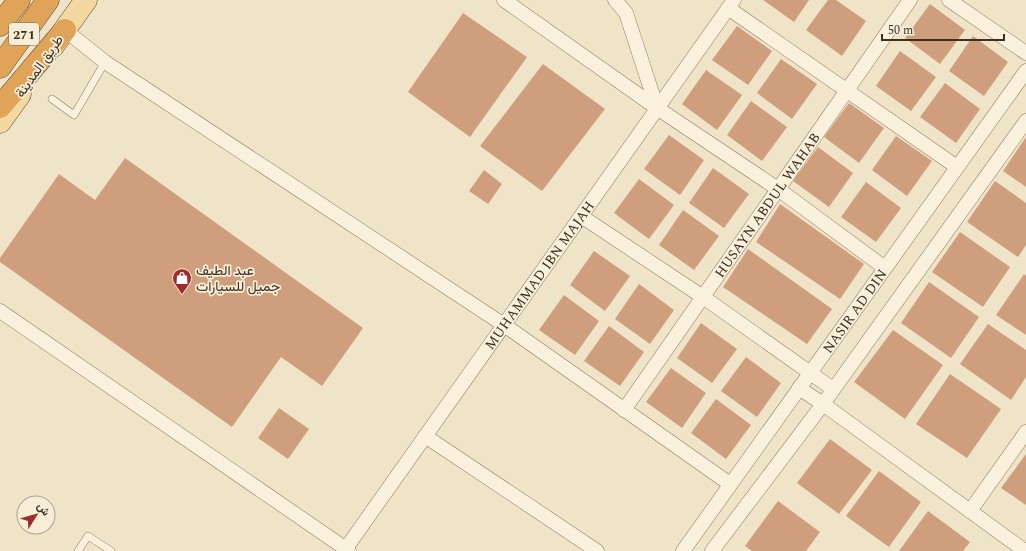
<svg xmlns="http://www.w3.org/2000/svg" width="1026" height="551" viewBox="0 0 1026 551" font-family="Spectral,Vazirmatn,serif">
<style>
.building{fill:#cf9f7d}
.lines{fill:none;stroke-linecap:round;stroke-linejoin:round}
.lane-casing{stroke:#8d765c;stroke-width:8}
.street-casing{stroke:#8d765c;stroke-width:15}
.primary-casing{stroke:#5b4430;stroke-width:23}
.highway-casing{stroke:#5b4430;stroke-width:23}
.lane{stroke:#faf1dc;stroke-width:7}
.street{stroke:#faf1dc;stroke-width:14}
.primary{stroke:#f3d9a0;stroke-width:22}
.highway{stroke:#e0a458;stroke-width:22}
.labels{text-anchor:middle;stroke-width:3.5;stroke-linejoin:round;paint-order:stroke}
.shield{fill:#f7eed8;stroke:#756857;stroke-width:1}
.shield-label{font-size:13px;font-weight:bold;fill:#3d2e20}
.street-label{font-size:14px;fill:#3d2e20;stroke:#f7eed8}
.poi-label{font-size:14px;fill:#3d2e20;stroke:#f7eed8;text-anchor:start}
</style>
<rect width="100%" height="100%" fill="#f0e4c8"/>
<g class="building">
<path d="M 763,0 L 809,0 L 794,22 Z"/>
<path d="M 828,0 L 836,0 L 866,21 L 842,56 L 806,30 Z"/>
<path d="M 930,4 L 965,30 L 940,64 L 905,38 Z"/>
<path d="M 463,13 L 527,57 L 470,137 L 408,92 Z"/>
<path d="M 737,26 L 772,51 L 748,85 L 712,60 Z"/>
<path d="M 973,36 L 1008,62 L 984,96 L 949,71 Z"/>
<path d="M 900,51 L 936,77 L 911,111 L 876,86 Z"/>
<path d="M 781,59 L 817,84 L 792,119 L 757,93 Z"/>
<path d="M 543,64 L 605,109 L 542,191 L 480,146 Z"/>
<path d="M 706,70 L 742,95 L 717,130 L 682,104 Z"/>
<path d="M 945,83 L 980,109 L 956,143 L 920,117 Z"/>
<path d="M 751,101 L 787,127 L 762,161 L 727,135 Z"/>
<path d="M 849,103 L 884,128 L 859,163 L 824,137 Z"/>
<path d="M 669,135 L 704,160 L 680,195 L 644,169 Z"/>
<path d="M 896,136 L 932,161 L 907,196 L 872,170 Z"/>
<path d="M 1026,137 L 1026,187 L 1003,171 Z"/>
<path d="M 818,147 L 853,173 L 829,207 L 793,181 Z"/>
<path d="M 125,158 L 363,328 L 322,386 L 281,357 L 232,427 L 0,262 L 0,258 L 59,174 L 95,200 Z"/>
<path d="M 713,168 L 749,194 L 724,228 L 689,203 Z"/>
<path d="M 484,170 L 502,184 L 488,204 L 469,191 Z"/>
<path d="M 639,179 L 674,205 L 649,239 L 614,213 Z"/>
<path d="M 995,181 L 1026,203 L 1026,245 L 1018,257 L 967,222 Z"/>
<path d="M 866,182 L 901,208 L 876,242 L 841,217 Z"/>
<path d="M 780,204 L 864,264 L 840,299 L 756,242 Z"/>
<path d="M 683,210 L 719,236 L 694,270 L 659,245 Z"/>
<path d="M 960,232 L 1010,267 L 983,307 L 932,272 Z"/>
<path d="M 748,249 L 832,309 L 807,344 L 723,287 Z"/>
<path d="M 594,251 L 630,276 L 605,311 L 570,285 Z"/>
<path d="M 1024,274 L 1026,276 L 1026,335 L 996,315 Z"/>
<path d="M 929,282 L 979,317 L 951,358 L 901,323 Z"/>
<path d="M 639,284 L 674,310 L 650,344 L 615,319 Z"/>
<path d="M 564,295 L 599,321 L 575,355 L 539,330 Z"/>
<path d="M 701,323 L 737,349 L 712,383 L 677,358 Z"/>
<path d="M 988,324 L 1026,350 L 1026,377 L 1011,400 L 960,364 Z"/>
<path d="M 609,326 L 644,352 L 620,386 L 584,361 Z"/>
<path d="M 893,330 L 943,365 L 905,419 L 854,382 Z"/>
<path d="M 746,357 L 781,383 L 757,417 L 721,391 Z"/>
<path d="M 671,368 L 706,393 L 682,428 L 646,402 Z"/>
<path d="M 950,374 L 1001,409 L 967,458 L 916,424 Z"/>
<path d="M 716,399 L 751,425 L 726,459 L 691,433 Z"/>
<path d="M 279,408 L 309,429 L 288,459 L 258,438 Z"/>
<path d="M 830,439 L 872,470 L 839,514 L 797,483 Z"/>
<path d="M 1026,454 L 1026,505 L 1001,488 Z"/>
<path d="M 879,471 L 921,502 L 889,547 L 846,516 Z"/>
<path d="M 778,501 L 820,532 L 806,551 L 752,551 L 745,546 Z"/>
<path d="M 928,511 L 970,542 L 963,551 L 899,551 Z"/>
</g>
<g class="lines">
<g class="lane-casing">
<g id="lane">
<path d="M 52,99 L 74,115 L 105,62"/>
<path d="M 78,551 L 88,536 L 111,551"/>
</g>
</g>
<g class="street-casing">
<g id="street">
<path d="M 504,0 L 657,108 L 778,189 L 885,268"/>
<path d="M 615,0 L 626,13 L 657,108"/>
<path d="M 949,0 L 1026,53"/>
<path d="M 728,8 L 957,167"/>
<path d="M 65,30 L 105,62 L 504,325 L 730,484"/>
<path d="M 581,216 L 703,297 L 833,389"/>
<path d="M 0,311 L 349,551"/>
<path d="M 799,388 L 823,404 L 1025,551"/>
<path id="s1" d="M 624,410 L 910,0"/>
<path d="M 425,436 L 597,551"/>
<path d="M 970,511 L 1026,432"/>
<path id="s2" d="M 344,551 L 734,0"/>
<path id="s3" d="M 683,551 L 1026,71"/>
<path d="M 712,551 L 823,404 L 1026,121"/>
</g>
</g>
<g class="primary-casing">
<g id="primary">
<path d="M 53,46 L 86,0"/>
<path d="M 0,122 L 20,94"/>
</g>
</g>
<g class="highway-casing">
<g id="highway">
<path d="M 0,25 L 19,0"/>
<path d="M 0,67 L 48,0"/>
<path d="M 0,107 L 65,30"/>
</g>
</g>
<use href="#lane" class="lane"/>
<use href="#street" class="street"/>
<use href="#primary" class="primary"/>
<use href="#highway" class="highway"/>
</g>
<defs>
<g id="shop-pin" transform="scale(1)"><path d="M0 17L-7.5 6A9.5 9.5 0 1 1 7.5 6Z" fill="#9e2a2b" stroke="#f7eed8"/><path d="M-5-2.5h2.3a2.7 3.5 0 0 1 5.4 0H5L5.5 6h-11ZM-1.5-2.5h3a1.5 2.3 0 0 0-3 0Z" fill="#fff"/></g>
</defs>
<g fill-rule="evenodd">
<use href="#shop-pin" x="182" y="278"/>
</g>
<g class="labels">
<rect class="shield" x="9" y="23" width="30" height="22" rx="3"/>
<g class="shield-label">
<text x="24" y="39">271</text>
</g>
<g class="street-label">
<text transform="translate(39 66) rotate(-55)" y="5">طريق المدينة</text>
<text dy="5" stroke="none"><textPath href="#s1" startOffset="250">HUSAYN ABDUL WAHAB</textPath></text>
<text dy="5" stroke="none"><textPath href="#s2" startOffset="338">MUHAMMAD IBN MAJAH</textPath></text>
<text dy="5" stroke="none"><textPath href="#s3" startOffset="295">NASIR AD DIN</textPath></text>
</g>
<g class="poi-label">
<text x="196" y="275">عبد الطيف<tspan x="196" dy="16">جميل للسيارات</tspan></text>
</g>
</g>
<g transform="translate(36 515) rotate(53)"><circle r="19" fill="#f7eed8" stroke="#ada18e"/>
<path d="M0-3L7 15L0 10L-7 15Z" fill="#9e2a2b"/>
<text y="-6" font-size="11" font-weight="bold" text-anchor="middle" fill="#3d2e20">ش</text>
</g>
<path d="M882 34v6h122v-6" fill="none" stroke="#3d2e20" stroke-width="2"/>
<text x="888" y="34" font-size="12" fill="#3d2e20" stroke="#f7eed8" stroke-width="3" paint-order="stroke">50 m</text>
</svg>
